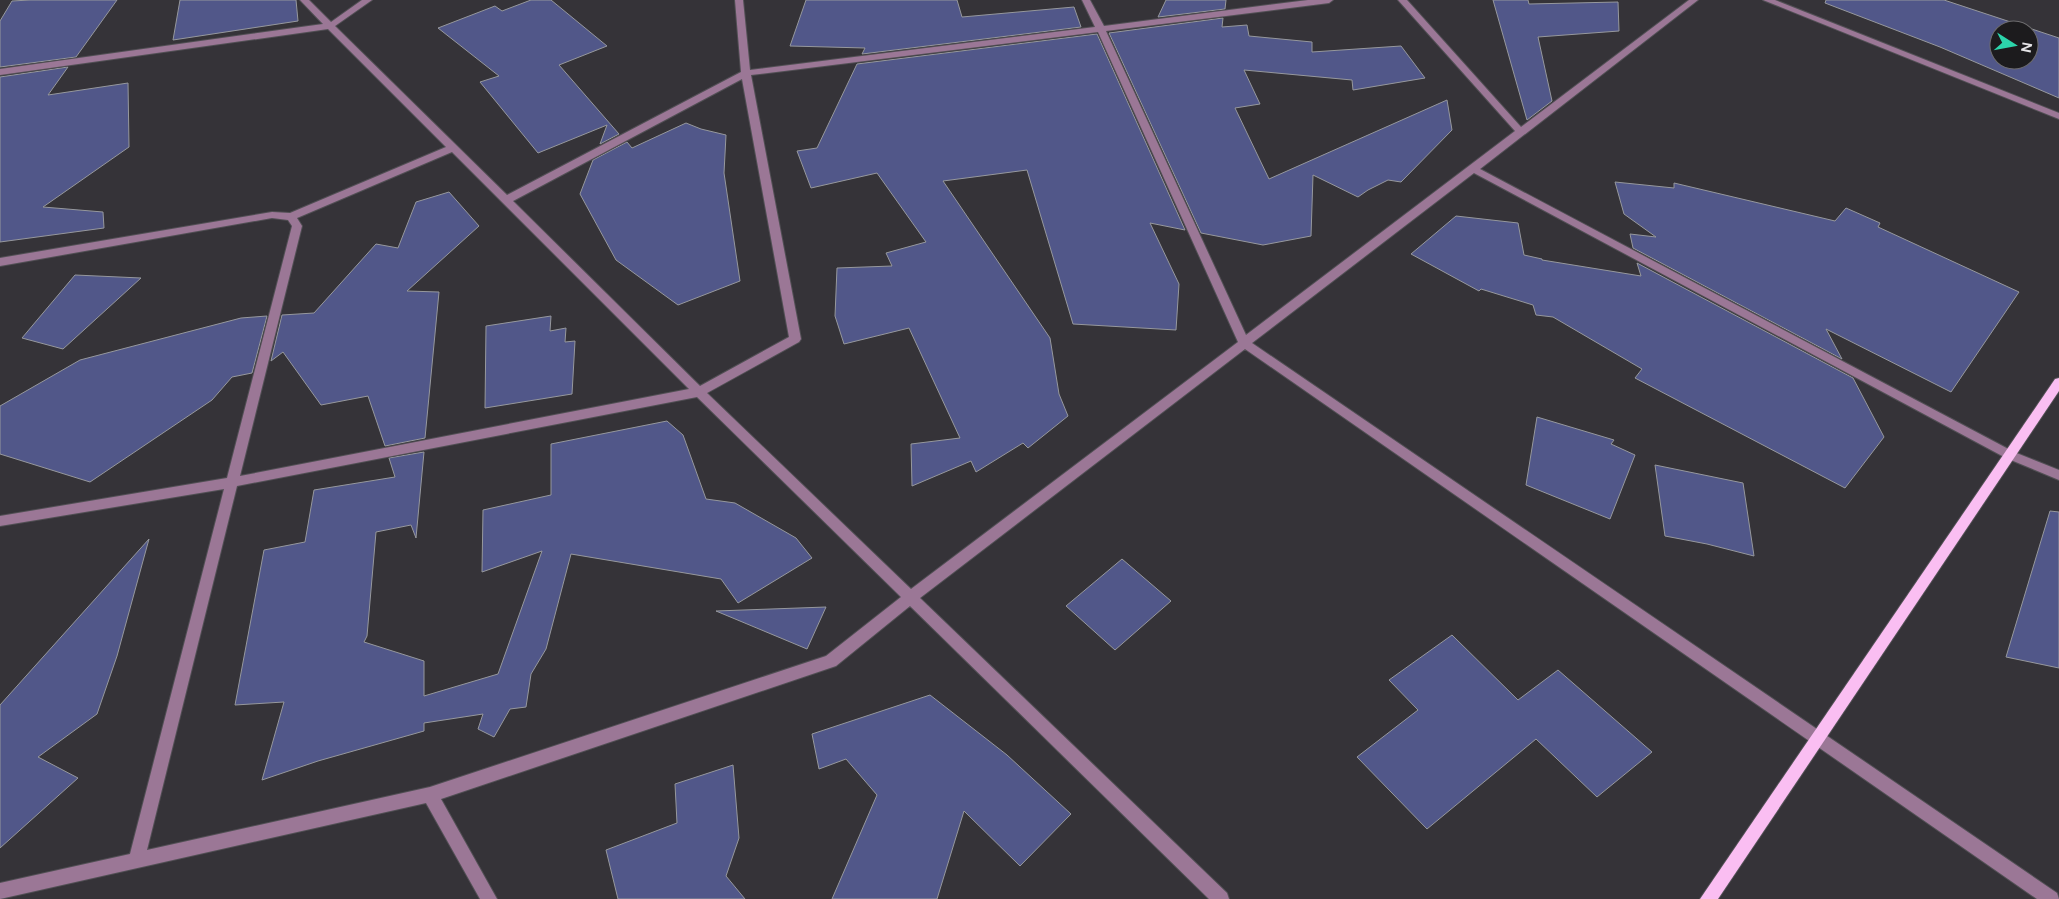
<svg xmlns="http://www.w3.org/2000/svg" width="2059" height="899" viewBox="0 0 2059 899" font-family="'DM Sans',sans-serif">
<style>
.building{fill:#515789;stroke:#96989d;fill-rule:evenodd}
.lines{fill:none;stroke-linecap:round;stroke-linejoin:round}
.minor-casing{stroke:#514f54;stroke-width:2}
.major-casing{stroke:#514f54;stroke-width:2}
.minor{fill:#9b7796;fill-rule:evenodd}
.major{fill:#fabef2;fill-rule:evenodd}
</style>
<rect width="100%" height="100%" fill="#353338"/>
<g class="building">
<path d="M 30,0 L 117,0 L 76,57 L 0,67 L 0,21 L 12,1 Z"/>
<path d="M 180,0 L 296,0 L 298,21 L 173,40 Z"/>
<path d="M 531,0 L 551,0 L 607,46 L 559,65 L 619,134 L 600,144 L 607,125 L 538,153 L 480,82 L 499,76 L 438,28 L 495,6 L 502,11 Z"/>
<path d="M 806,0 L 957,0 L 962,17 L 1074,7 L 1081,27 L 862,54 L 865,48 L 790,46 Z"/>
<path d="M 1166,0 L 1226,0 L 1225,9 L 1158,17 Z"/>
<path d="M 1493,0 L 1528,0 L 1529,4 L 1618,2 L 1619,31 L 1538,37 L 1552,101 L 1527,120 Z"/>
<path d="M 1826,0 L 1944,0 L 2059,38 L 2059,98 L 1940,47 L 1825,3 ZM 1999,30 L 2029,30 L 2029,60 L 1999,60 Z"/>
<path d="M 1223,18 L 1222,27 L 1247,25 L 1249,36 L 1312,42 L 1312,52 L 1401,46 L 1425,78 L 1353,90 L 1352,80 L 1244,70 L 1260,104 L 1235,108 L 1269,179 L 1447,100 L 1452,130 L 1401,182 L 1388,180 L 1368,190 L 1358,197 L 1313,175 L 1311,236 L 1263,245 L 1201,233 L 1109,33 Z"/>
<path d="M 1097,34 L 1185,230 L 1150,223 L 1179,284 L 1176,330 L 1073,324 L 1027,170 L 943,181 L 1050,338 L 1059,394 L 1068,416 L 1028,448 L 1023,443 L 976,472 L 971,461 L 912,486 L 911,444 L 960,438 L 909,328 L 844,344 L 835,316 L 837,268 L 892,266 L 886,253 L 926,242 L 877,173 L 811,188 L 797,151 L 817,148 L 857,64 Z"/>
<path d="M 68,67 L 48,95 L 128,83 L 129,147 L 43,207 L 103,212 L 104,228 L 0,242 L 0,77 Z"/>
<path d="M 686,123 L 701,129 L 726,135 L 724,173 L 740,281 L 678,305 L 616,260 L 580,194 L 593,160 L 627,142 L 632,148 Z"/>
<path d="M 1615,182 L 1674,188 L 1674,183 L 1835,221 L 1846,208 L 1880,223 L 1878,227 L 2019,292 L 1951,392 L 1826,329 L 1842,359 L 1633,248 L 1630,234 L 1656,237 L 1624,214 Z"/>
<path d="M 449,192 L 479,226 L 407,291 L 439,292 L 425,438 L 385,446 L 368,396 L 321,405 L 283,352 L 271,361 L 282,315 L 314,313 L 376,244 L 398,248 L 416,202 Z"/>
<path d="M 1456,216 L 1518,223 L 1524,255 L 1542,259 L 1542,260 L 1641,276 L 1637,263 L 1853,378 L 1884,437 L 1845,488 L 1635,378 L 1642,369 L 1553,317 L 1536,315 L 1533,305 L 1481,289 L 1479,291 L 1411,254 Z"/>
<path d="M 75,275 L 141,278 L 63,349 L 22,338 Z"/>
<path d="M 267,316 L 252,373 L 232,377 L 212,400 L 90,482 L 0,454 L 0,406 L 80,360 L 241,318 Z"/>
<path d="M 551,316 L 550,331 L 566,328 L 565,342 L 575,341 L 572,394 L 485,408 L 486,326 Z"/>
<path d="M 1537,417 L 1614,440 L 1611,444 L 1635,455 L 1610,519 L 1526,485 Z"/>
<path d="M 667,421 L 683,435 L 706,499 L 735,503 L 796,538 L 812,558 L 738,603 L 721,579 L 571,554 L 546,649 L 531,674 L 526,707 L 510,709 L 494,737 L 478,729 L 483,714 L 424,723 L 424,731 L 318,761 L 262,780 L 284,702 L 235,705 L 264,550 L 305,542 L 314,490 L 395,477 L 389,458 L 424,452 L 416,538 L 411,525 L 376,532 L 367,636 L 364,642 L 424,661 L 424,696 L 498,674 L 542,551 L 482,572 L 483,510 L 551,495 L 551,444 Z"/>
<path d="M 1655,465 L 1743,483 L 1754,556 L 1707,544 L 1665,536 Z"/>
<path d="M 2050,511 L 2059,512 L 2059,668 L 2006,657 Z"/>
<path d="M 149,539 L 117,656 L 97,714 L 38,757 L 78,778 L 0,848 L 0,705 Z"/>
<path d="M 1122,559 L 1171,601 L 1115,650 L 1066,606 Z"/>
<path d="M 826,607 L 807,649 L 716,611 Z"/>
<path d="M 1452,635 L 1518,700 L 1558,670 L 1652,752 L 1597,797 L 1536,739 L 1427,829 L 1357,757 L 1418,710 L 1389,680 Z"/>
<path d="M 930,695 L 1007,755 L 1071,814 L 1020,866 L 964,811 L 937,899 L 832,899 L 877,795 L 846,759 L 819,769 L 812,734 Z"/>
<path d="M 733,765 L 739,838 L 726,876 L 745,899 L 618,899 L 606,850 L 677,823 L 675,784 Z"/>
</g>
<g class="lines">
<g class="minor-casing">
<g id="minor">
<path d="M 300,0 L 309,0 L 331,22 L 362,0 L 372,0 L 335,26 L 507,195 L 741,72 L 735,0 L 743,0 L 750,70 L 1095,27 L 1082,0 L 1090,0 L 1104,26 L 1308,0 L 1333,0 L 1329,3 L 1106,31 L 1246,335 L 1515,131 L 1398,0 L 1407,0 L 1521,127 L 1689,0 L 1698,0 L 1480,169 L 2014,452 L 2059,470 L 2059,480 L 2006,458 L 1474,173 L 1252,343 L 2057,893 L 2059,899 L 2037,899 L 1245,349 L 920,598 L 1227,893 L 1229,899 L 1209,899 L 910,606 L 836,666 L 441,799 L 497,899 L 480,899 L 426,803 L 0,899 L 0,883 L 130,854 L 224,489 L 0,526 L 0,516 L 227,478 L 292,226 L 288,220 L 272,218 L 0,266 L 0,258 L 272,212 L 290,213 L 446,147 L 328,29 L 0,75 L 0,69 L 323,24 ZM 1098,32 L 1238,342 L 911,589 L 707,393 L 799,342 L 801,339 L 751,75 ZM 742,79 L 789,337 L 700,386 L 513,201 ZM 452,152 L 689,389 L 240,476 L 302,226 L 297,218 ZM 697,397 L 901,597 L 826,656 L 430,787 L 147,850 L 237,486 Z"/>
<path d="M 1763,0 L 1775,0 L 2059,113 L 2059,119 Z"/>
</g>
</g>
<g class="major-casing">
<path id="major" d="M 2059,378 L 2059,391 L 1718,899 L 1700,899 L 2055,379 Z"/>
</g>
<use href="#minor" class="minor"/>
<use href="#major" class="major"/>
</g>
<g transform="translate(2014 45) rotate(101)"><circle r="24" fill="#1c1b1d" stroke="#6d6c6e"/>
<path d="M0-4L9 19L0 12L-9 19Z" fill="#2cd5ab"/>
<text y="-8" font-size="14" font-weight="bold" text-anchor="middle" fill="#e6e5e8">N</text>
</g>
</svg>
